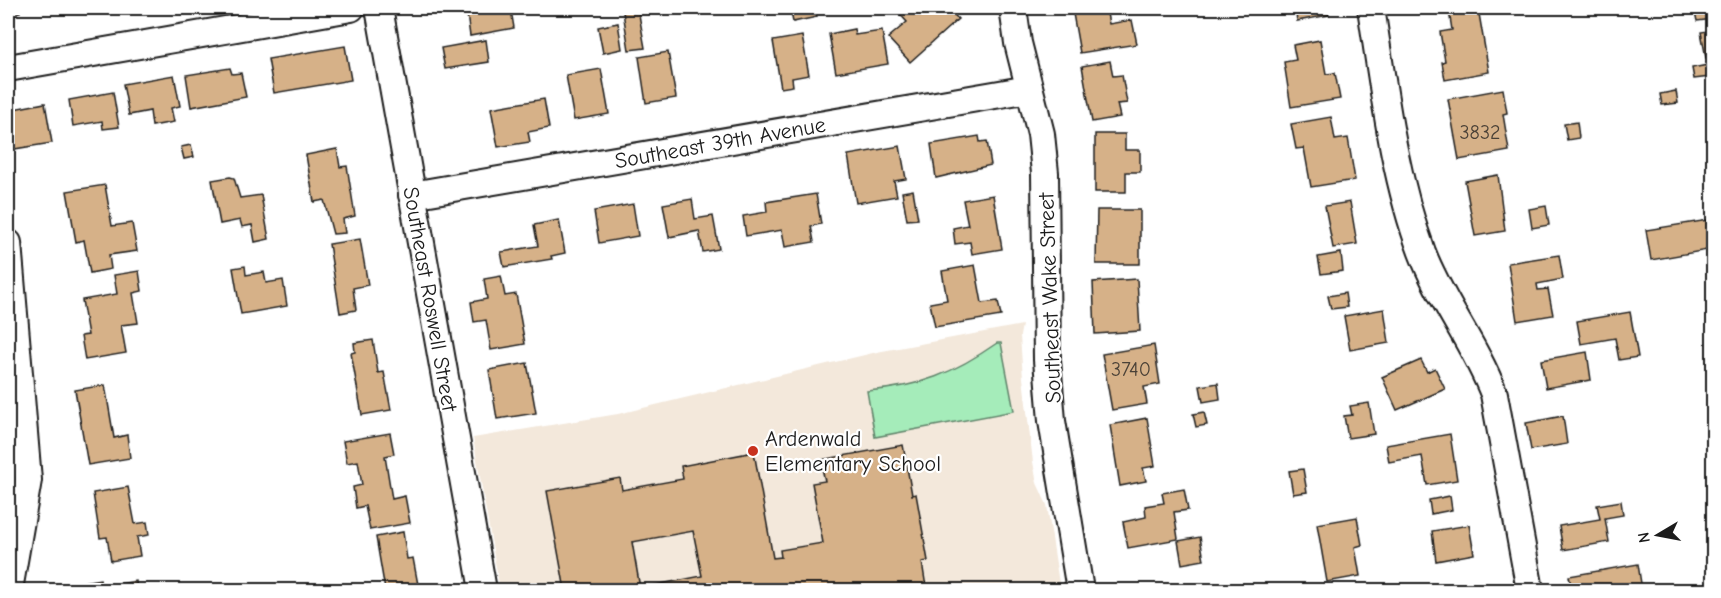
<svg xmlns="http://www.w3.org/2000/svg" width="1721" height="598" viewBox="0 0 1721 598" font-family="'Comic Neue',sans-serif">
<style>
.built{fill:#f3e8db}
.green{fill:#a5ecba;stroke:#60846b;stroke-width:1.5}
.building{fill:#d6b188;stroke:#1c1c1c;stroke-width:1.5;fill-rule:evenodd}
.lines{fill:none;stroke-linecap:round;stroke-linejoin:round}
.street-casing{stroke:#1c1c1c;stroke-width:30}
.street{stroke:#fff;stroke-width:26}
.poi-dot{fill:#c8321e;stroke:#fff;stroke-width:2}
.labels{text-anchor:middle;stroke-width:4.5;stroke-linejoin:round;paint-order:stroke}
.number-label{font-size:20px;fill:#4a4137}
.street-label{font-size:22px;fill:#1c1c1c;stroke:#fff}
.poi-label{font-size:22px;fill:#1c1c1c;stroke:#fff;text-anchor:start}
</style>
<rect width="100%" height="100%" fill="#fff"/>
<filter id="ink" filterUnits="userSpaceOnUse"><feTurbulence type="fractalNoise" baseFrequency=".0167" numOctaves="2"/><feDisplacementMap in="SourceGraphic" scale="12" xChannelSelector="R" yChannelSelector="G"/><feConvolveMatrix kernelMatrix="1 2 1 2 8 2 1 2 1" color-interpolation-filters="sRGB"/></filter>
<g filter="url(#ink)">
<path class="built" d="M 1022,325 L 1020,336 L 1023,378 L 1033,462 L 1037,483 L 1047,505 L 1060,590 L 500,590 L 473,438 L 618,414 L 877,352 Z"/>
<path class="green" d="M 997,343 L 1001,343 L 1014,411 L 875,437 L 867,391 C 920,387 954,373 997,343 Z"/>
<g class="building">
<path d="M 8,8 L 19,8 L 20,12 L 8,14 L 8,20 Z"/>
<path d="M 790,8 L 815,8 L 817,17 L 793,22 Z"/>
<path d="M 900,8 L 948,8 L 958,19 L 910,62 L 888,38 L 907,22 L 897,11 Z"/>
<path d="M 1072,8 L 1106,8 L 1109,24 L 1132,20 L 1137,44 L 1080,53 Z"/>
<path d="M 1295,8 L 1327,8 L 1329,15 L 1297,21 Z"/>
<path d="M 1478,8 L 1489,72 L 1445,80 L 1442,62 L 1445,61 L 1440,32 L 1452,30 L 1449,11 Z"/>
<path d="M 1694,8 L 1714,8 L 1714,19 L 1697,21 Z"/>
<path d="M 493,9 L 493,13 L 511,10 L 514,28 L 470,36 L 467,14 Z"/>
<path d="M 638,9 L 645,48 L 629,50 L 623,12 Z"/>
<path d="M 618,23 L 622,49 L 603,53 L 598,27 Z"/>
<path d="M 854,29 L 855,35 L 882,31 L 888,64 L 836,73 L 829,34 Z"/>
<path d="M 1714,30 L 1714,57 L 1706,58 L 1701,32 Z"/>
<path d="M 802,36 L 809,75 L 792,78 L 793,86 L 781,88 L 773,41 Z"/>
<path d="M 486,40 L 489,62 L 445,69 L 441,48 Z"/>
<path d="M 1320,40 L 1326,74 L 1335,73 L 1340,99 L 1291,107 L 1284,62 L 1296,60 L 1293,45 Z"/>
<path d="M 345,46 L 351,80 L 274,93 L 268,59 Z"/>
<path d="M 668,52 L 676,98 L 646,103 L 639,57 Z"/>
<path d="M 1110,61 L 1113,76 L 1122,75 L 1127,103 L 1117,104 L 1120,117 L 1092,122 L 1082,66 Z"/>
<path d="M 1708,65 L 1710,77 L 1694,79 L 1692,68 Z"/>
<path d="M 230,68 L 232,74 L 241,73 L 246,97 L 191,107 L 186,75 Z"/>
<path d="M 601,69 L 609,114 L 574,120 L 566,75 Z"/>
<path d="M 174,75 L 180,106 L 171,108 L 174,122 L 152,126 L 150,111 L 129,115 L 123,84 Z"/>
<path d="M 1503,89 L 1507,113 L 1503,114 L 1509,151 L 1459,160 L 1448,99 Z"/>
<path d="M 1676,91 L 1678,103 L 1662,105 L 1660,94 Z"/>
<path d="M 113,92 L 119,127 L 103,129 L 102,121 L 73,126 L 69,100 Z"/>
<path d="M 544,99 L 549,128 L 528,132 L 530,142 L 498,147 L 491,108 Z"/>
<path d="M 45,103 L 52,143 L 8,150 L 8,110 Z"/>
<path d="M 1331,117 L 1335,140 L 1348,138 L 1355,180 L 1311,187 L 1304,148 L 1296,149 L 1291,124 Z"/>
<path d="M 1577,122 L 1579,138 L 1567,140 L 1564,124 Z"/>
<path d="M 1095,134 L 1125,134 L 1125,150 L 1140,150 L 1140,172 L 1126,172 L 1126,192 L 1095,192 Z"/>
<path d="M 979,136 L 980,142 L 987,141 L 991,165 L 936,178 L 931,144 Z"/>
<path d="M 191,145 L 194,157 L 184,159 L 181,147 Z"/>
<path d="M 900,146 L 906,179 L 894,181 L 897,196 L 856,203 L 848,155 Z"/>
<path d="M 337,149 L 340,167 L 347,166 L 355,216 L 343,219 L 345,233 L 333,234 L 324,200 L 314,202 L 306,155 Z"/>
<path d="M 1498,175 L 1505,231 L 1475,236 L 1465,181 Z"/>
<path d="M 230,177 L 234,178 L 240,198 L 261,195 L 269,239 L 255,242 L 252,225 L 242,227 L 240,220 L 220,224 L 212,180 Z"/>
<path d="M 105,185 L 112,226 L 132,223 L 137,251 L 109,255 L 111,269 L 90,273 L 84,240 L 76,242 L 67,191 Z"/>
<path d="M 913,190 L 918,219 L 907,220 L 902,192 Z"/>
<path d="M 816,194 L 821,224 L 811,226 L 814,242 L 785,247 L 782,230 L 746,236 L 743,216 L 767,212 L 766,202 Z"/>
<path d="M 993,195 L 1002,249 L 972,254 L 970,242 L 955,244 L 953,228 L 968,225 L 963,200 Z"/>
<path d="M 692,199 L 695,219 L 713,216 L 719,249 L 703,252 L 699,231 L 669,237 L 663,204 Z"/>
<path d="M 1350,202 L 1357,244 L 1333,248 L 1325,206 Z"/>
<path d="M 633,204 L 638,236 L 599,243 L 594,211 Z"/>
<path d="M 1546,206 L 1549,225 L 1532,228 L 1529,209 Z"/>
<path d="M 1097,210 L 1140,210 L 1140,264 L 1096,264 Z"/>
<path d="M 559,220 L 565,253 L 551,256 L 552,259 L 504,267 L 501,252 L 538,246 L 534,225 Z"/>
<path d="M 1708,220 L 1713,249 L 1651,260 L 1646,230 Z"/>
<path d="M 360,239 L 368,285 L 353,288 L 356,310 L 340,313 L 329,244 Z"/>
<path d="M 1341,253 L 1343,271 L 1321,274 L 1318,257 Z"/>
<path d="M 1559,255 L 1563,279 L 1537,284 L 1538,290 L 1548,289 L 1553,315 L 1517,321 L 1508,263 Z"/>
<path d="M 975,265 L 982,303 L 998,301 L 1001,316 L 935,327 L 930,303 L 947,300 L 942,271 Z"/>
<path d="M 245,266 L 246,275 L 264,272 L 266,283 L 283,280 L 287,306 L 241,314 L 233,268 Z"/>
<path d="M 139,271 L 142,291 L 133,293 L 138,323 L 121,325 L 126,353 L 85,360 L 81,336 L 88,335 L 82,300 L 117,294 L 114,275 Z"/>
<path d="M 501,276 L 505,296 L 516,294 L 525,344 L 491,350 L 486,320 L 474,322 L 471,302 L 487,299 L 484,279 Z"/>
<path d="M 1137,279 L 1140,331 L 1095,334 L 1093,282 Z"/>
<path d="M 1345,293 L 1347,307 L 1331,309 L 1328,296 Z"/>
<path d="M 1384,309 L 1389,343 L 1350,350 L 1344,316 Z"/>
<path d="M 1630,312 L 1638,357 L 1619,360 L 1615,338 L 1581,344 L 1577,321 Z"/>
<path d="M 373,340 L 378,373 L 384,372 L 391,410 L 362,415 L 351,353 L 355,352 L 354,343 Z"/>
<path d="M 1154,345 L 1160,384 L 1144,387 L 1147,404 L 1112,410 L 1102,354 Z"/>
<path d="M 1587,352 L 1591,380 L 1546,388 L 1541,360 Z"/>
<path d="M 1421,360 L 1427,372 L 1435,368 L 1445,389 L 1397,410 L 1382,377 Z"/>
<path d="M 527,363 L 536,413 L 497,419 L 489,370 Z"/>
<path d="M 1218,383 L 1220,399 L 1203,402 L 1200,386 Z"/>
<path d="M 105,385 L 114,438 L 127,435 L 130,458 L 88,465 L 75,390 Z"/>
<path d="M 1369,403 L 1374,434 L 1348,438 L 1344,416 L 1352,415 L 1350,406 Z"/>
<path d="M 1204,412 L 1207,425 L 1196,427 L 1193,414 Z"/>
<path d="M 1563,416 L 1567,444 L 1531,450 L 1526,423 Z"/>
<path d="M 1147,418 L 1155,466 L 1143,468 L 1146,481 L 1120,486 L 1110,425 Z"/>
<path d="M 390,433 L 394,454 L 385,456 L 392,499 L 405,496 L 410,523 L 370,530 L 365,506 L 356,508 L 353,487 L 362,485 L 358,461 L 347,463 L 343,441 Z"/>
<path d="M 1450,434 L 1457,480 L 1427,485 L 1422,456 L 1389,462 L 1386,445 Z"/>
<path d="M 903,445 L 912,495 L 916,494 L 928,561 L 922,562 L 926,587 L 903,590 L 565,590 L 547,491 L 620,478 L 622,490 L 683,479 L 681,466 L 754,452 L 773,558 L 781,557 L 780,550 L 823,543 L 812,483 L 825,481 L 820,460 ZM 693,531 L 702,576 L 640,588 L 632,542 Z"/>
<path d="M 1303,469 L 1307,492 L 1293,494 L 1289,471 Z"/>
<path d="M 128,487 L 135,524 L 147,522 L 149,535 L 137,537 L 140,556 L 111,561 L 107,537 L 100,538 L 93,493 Z"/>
<path d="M 1184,489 L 1188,510 L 1174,512 L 1178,539 L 1128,548 L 1123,522 L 1146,517 L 1145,506 L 1164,503 L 1162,493 Z"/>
<path d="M 1450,496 L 1452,510 L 1431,514 L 1429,500 Z"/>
<path d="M 1621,501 L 1623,515 L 1605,518 L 1609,542 L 1563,550 L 1559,526 L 1600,519 L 1597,505 Z"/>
<path d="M 1357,517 L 1362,545 L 1355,547 L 1360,576 L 1327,582 L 1317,524 Z"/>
<path d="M 1469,525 L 1474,554 L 1436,561 L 1432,531 Z"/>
<path d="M 403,532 L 407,559 L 413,558 L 419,590 L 385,590 L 376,537 Z"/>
<path d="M 1200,537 L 1204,560 L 1182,564 L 1178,541 Z"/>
<path d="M 1638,564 L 1642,590 L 1572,590 L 1569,576 Z"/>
<path d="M 100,579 L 101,587 L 136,581 L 137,590 L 59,590 L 58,586 Z"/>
</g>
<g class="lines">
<g class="street-casing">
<g id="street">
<path d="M 379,8 L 483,590"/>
<path d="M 1013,8 L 1018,43 L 1041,134 L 1045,173 L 1047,360 L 1052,421 L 1080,590"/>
<path d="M 1371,8 C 1384,90 1393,174 1422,252 C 1441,302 1475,344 1494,394 L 1530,590"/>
<path d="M 8,68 L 351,8"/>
<path d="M 412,195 L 1029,89"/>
<path d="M 8,243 L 28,480 L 9,590"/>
</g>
</g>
<use href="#street" class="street"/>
</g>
</g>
<circle class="poi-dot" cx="753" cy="451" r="6"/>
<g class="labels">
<g class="number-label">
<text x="1480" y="139">3832</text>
<text x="1131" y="376">3740</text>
</g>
<g class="street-label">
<text transform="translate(720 142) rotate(-10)" y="8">Southeast 39th Avenue</text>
<text transform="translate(1049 298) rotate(-92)" y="8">Southeast Wake Street</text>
<text transform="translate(431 299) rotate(80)" y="8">Southeast Roswell Street</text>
</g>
<g class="poi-label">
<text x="765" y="446">Ardenwald<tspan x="765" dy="25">Elementary School</tspan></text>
</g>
</g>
<rect width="1721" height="598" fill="none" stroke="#fff" stroke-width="30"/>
<rect x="15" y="15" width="1691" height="568" fill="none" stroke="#1c1c1c" stroke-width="2" filter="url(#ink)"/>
<g transform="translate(1658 535) rotate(260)" stroke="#ffffff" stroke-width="4.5" paint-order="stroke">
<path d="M0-4.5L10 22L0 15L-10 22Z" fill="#1c1c1c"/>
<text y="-9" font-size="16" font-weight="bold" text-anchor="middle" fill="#1c1c1c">N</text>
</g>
</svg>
